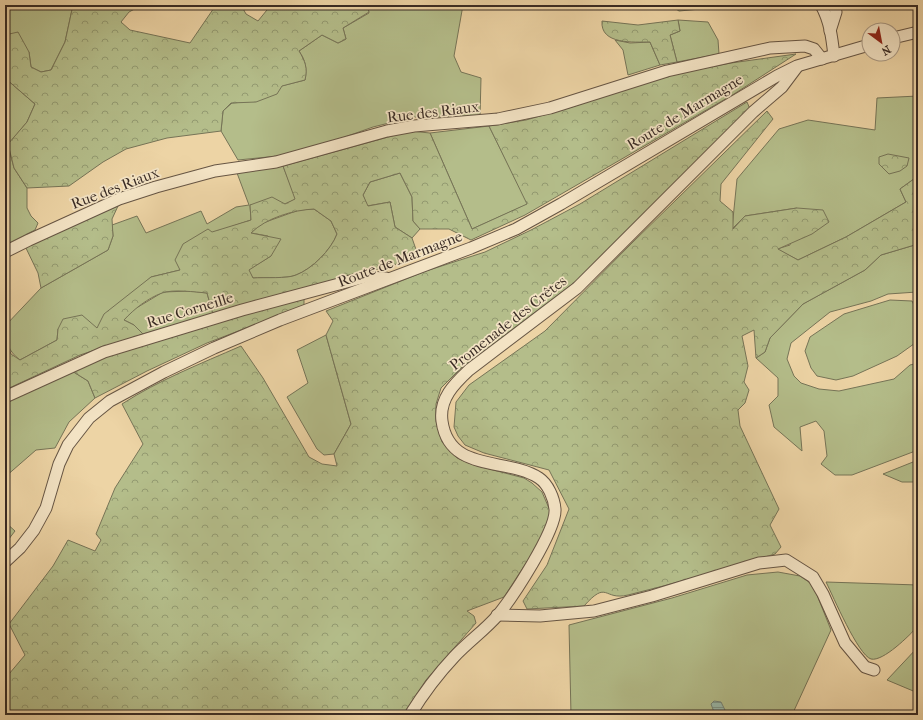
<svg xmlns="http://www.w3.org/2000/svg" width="923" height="720" viewBox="0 0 923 720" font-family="'IM FELL French Canon',serif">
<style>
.green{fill:#b4bd8a;stroke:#767457}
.forest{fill:url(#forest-crowns);stroke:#767457;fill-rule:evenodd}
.water{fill:url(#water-rules);stroke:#738074}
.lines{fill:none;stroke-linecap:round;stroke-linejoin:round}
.minor-casing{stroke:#654;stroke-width:13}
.minor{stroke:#f3e3c4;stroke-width:11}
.labels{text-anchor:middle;stroke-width:3.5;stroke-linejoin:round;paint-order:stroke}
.street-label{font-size:15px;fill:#392b24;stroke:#f3e3c4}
</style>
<defs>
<pattern id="forest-crowns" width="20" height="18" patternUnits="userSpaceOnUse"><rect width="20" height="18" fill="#b4bd8a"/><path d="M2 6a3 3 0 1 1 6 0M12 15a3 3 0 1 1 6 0" fill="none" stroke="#939a71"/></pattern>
<pattern id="water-rules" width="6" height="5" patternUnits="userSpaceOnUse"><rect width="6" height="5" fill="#99b8a9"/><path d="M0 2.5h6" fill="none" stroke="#7e9689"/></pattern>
</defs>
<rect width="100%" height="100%" fill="#edd4a5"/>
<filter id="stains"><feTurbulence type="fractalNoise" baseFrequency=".005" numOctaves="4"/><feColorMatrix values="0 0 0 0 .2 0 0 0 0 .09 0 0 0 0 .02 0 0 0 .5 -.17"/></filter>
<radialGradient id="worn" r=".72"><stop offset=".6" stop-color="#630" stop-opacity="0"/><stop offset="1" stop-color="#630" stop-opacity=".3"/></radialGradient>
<g class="green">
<path d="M 5,5 L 73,5 L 65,42 L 51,70 L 41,72 L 31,67 L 29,52 L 5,35 Z"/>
<path d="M 367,5 L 463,5 L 454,56 L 461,72 L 481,78 L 480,117 L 413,117 L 373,127 L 311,149 L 278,156 L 238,160 L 221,131 L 223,111 L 232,103 L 256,101 L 281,86 L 305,80 C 307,69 306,61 299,51 L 322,35 L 338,43 L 346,39 L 343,28 L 369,13 Z"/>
<path d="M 678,20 L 708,22 L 718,40 L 719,54 L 677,62 L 670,35 L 680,31 Z"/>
<path d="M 615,40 L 630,43 L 650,42 L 660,65 L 628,75 L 623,50 Z"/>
<path d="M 5,78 L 35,104 L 27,122 L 8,145 L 14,168 L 27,188 L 27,208 L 31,216 L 38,223 L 35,230 L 5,245 Z"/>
<path d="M 918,96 L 918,176 L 900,189 L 906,202 L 846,237 L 798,260 L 777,249 L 790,245 L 797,208 L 745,216 L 732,229 L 737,179 L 779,129 L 808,120 L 875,130 L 877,98 Z"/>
<path d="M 489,126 L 528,204 L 472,229 L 430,133 Z"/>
<path d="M 283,166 L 296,199 L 285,204 L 250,205 L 251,220 L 212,233 L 180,270 L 151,277 L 97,328 L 58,329 L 57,340 L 20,360 C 8,351 5,341 5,326 L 41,288 L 108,250 L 113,236 L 112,225 L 137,216 L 146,233 L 201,211 L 207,224 L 236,207 L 249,205 L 237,173 Z"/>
<path d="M 400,173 L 412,197 L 413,221 L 420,229 L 412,238 L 395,227 L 390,202 L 367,206 L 363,195 L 370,182 Z"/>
<path d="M 314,209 L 331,221 L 337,234 C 331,250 312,269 296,275 C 287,279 264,277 253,278 L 248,270 L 271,256 L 268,236 L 251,233 L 260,224 L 299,210 Z"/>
<path d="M 918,244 L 917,292 L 888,294 L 871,301 L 830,312 L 791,343 L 787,359 L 794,376 L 801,383 L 819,389 L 839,391 L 894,379 L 910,365 L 918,363 L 918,450 L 852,475 L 835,475 L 821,464 L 827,456 L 824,431 L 816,421 L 800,427 L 802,451 L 774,427 L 769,405 L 778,396 L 778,378 L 756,358 L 765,352 L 770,338 L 803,304 L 865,270 L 881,255 Z"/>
<path d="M 190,291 L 207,293 L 213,314 L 143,334 L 134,325 L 124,320 L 133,310 L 163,292 Z"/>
<path d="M 890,300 L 912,301 L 918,313 L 918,341 L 897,356 L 853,376 L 836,380 L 817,376 L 811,368 L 805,351 L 810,337 L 844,314 Z"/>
<path d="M 326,335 L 351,424 L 334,454 L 324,455 L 317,449 L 287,397 L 308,383 L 297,350 Z"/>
<path d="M 72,371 L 88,381 L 95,398 L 69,422 L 55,448 L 36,450 L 5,477 L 5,401 Z"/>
<path d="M 918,460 L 918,482 L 902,482 L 883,474 Z"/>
<path d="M 5,522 L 15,531 L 5,544 Z"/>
<path d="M 778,572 L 800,576 L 813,585 L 831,630 L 792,715 L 571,715 L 569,625 L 672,598 L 747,575 Z"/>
<path d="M 826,582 L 918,585 L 918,626 C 910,635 883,662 871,659 C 858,655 833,596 826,582 Z"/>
<path d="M 918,647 L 918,693 L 887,680 Z"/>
</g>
<g class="forest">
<path d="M 73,5 L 142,5 L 129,12 L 121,22 L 130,30 L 190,43 L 216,5 L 241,5 L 246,14 L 258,21 L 271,5 L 367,5 L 369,12 L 343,28 L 346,39 L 338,43 L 322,35 L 299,51 C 305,61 308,68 305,80 L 282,86 L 277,94 L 256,102 L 231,103 L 223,111 L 221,131 L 167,138 L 126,149 L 103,162 L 69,186 L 27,188 L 14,168 L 8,144 L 27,122 L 35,104 L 5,78 L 5,35 L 18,32 L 29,52 L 31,67 L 41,72 L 51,70 L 65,42 Z"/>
<path d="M 670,5 L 714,5 L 711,8 L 679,11 Z"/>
<path d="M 678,20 L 680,31 L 670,35 L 677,62 L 660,65 L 650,42 C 634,42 600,45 602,21 L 638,25 Z"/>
<path d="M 796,54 L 734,94 L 525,215 L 471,240 L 449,229 L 420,229 L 413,221 L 412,197 L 400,173 L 370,182 L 363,195 L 368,206 L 390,202 L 395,227 L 412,238 L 419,258 L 213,314 L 207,293 C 195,292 173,289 162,293 C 148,298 134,309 124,320 L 134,325 L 143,334 L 80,355 L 5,390 L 5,339 L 11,354 L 20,360 L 57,340 L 58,329 L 63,319 L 82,315 L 97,328 L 104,314 L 151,277 L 180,270 L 175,260 L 183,244 L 208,229 L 212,232 L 251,220 L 250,205 L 272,197 L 285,204 L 295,199 L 283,166 L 410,131 L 430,133 L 472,229 L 527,204 L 489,126 L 526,120 L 572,107 L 662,76 L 731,63 ZM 314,209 L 331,221 L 337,234 C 331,250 312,269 296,275 C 287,279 264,277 253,278 L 249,270 L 271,256 L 281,239 L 251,233 C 266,218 293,210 314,209 Z"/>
<path d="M 747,102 L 750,109 L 574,283 L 461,368 L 441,388 L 436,404 L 436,421 L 442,442 L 457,458 L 474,465 L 524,478 L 532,483 L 542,492 L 551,513 L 541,540 L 504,597 L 467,611 L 474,616 L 476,623 L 426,680 L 403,715 L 5,715 L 5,674 L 9,674 L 25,655 L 9,624 L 53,566 L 68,540 L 95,551 L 101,540 L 96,534 L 115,488 L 143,444 L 122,404 C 159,380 200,364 241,346 L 263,378 L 309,457 L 322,464 L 337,466 L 334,454 L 351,424 L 326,335 L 333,321 L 326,311 L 426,271 L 485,252 L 531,230 L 580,204 Z"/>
<path d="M 767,111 L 773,119 L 721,184 L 720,201 L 733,212 L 733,229 L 745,216 L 797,208 L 823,210 L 829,222 L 812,234 L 778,249 L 798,260 L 846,237 L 906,202 L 900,189 L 918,176 L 918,244 L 881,255 L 865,270 L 803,304 L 770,338 L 765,352 L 756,358 L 754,330 L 742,336 L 748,366 L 744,382 L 749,390 L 745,403 L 738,410 L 740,426 L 779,509 L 770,525 L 781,547 L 775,554 C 726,568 678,583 628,595 C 603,601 608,579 584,606 L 527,609 L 523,601 L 547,565 L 569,509 L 549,470 L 484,453 L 465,445 L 458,436 L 454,427 L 456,402 L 469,385 L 545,331 L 632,243 Z"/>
<path d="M 888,154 L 909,158 L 907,166 L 900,171 L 889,174 L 879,164 L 879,157 Z"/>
<path d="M 118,206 L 112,219 L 113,236 L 108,250 L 41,288 L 38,273 L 25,246 Z"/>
<path d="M 304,298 L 304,306 L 207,343 L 147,371 L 95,398 L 88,381 L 72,371 L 106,354 Z"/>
</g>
<path class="water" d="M 714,701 L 721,702 L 725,710 L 717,713 L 714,712 L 711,704 Z"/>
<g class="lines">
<g class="minor-casing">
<g id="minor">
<path d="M 821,5 C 830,21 832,38 834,56"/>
<path d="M 830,31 L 836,12 L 834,5"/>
<path d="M 893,38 L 918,32"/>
<path d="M 5,252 L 29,240 L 119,199 L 156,187 L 215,171 L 276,162 L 387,131 L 414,126 L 498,119 L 550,108 L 667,71 L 770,48 L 805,46 L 814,49 L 822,59"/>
<path d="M 5,397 L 104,352 L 242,310 L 365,277 L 386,278"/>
<path d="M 5,562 L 20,548 L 34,530 L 46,508 L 59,464 L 68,445 L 89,418 L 110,401 L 164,372 L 214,348 L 280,320 L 471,248 L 516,229 L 561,204 L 777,76 L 797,66 L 869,45"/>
<path d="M 497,615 L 540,616 L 594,611 L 652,596 L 759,563 L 786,560 L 813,577 L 823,594 L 845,643 L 865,667 L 874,670"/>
<path d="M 410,715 C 423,694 437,675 454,657 C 468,642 485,630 498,615 C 512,598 557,530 555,509 C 554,498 548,484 539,478 C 506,457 449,473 442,421 C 439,399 454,384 469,370 L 577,288 L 753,112 L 782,87 L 797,67"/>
</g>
</g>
<use href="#minor" class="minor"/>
</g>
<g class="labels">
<g class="street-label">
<text transform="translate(433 112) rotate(-7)" y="5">Rue des Riaux</text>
<text transform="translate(685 112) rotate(-31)" y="5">Route de Marmagne</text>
<text transform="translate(115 188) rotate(-21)" y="5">Rue des Riaux</text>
<text transform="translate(400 259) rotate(-21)" y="5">Route de Marmagne</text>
<text transform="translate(190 310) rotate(-17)" y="5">Rue Corneille</text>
<text transform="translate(508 323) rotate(-38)" y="5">Promenade des Crêtes</text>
</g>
</g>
<rect width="923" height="720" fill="none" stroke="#edd4a5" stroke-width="20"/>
<rect x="6" y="6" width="911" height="708" fill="none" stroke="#392b24" stroke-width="2"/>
<rect x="10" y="10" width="903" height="700" fill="none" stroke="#392b24"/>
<g transform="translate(881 42) rotate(148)"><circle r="19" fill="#f3e3c4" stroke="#a99984"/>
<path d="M0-3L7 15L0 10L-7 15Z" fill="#8f2418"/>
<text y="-6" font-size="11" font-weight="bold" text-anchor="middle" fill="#392b24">N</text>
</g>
<rect width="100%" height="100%" filter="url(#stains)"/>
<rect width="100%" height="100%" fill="url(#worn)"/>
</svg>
